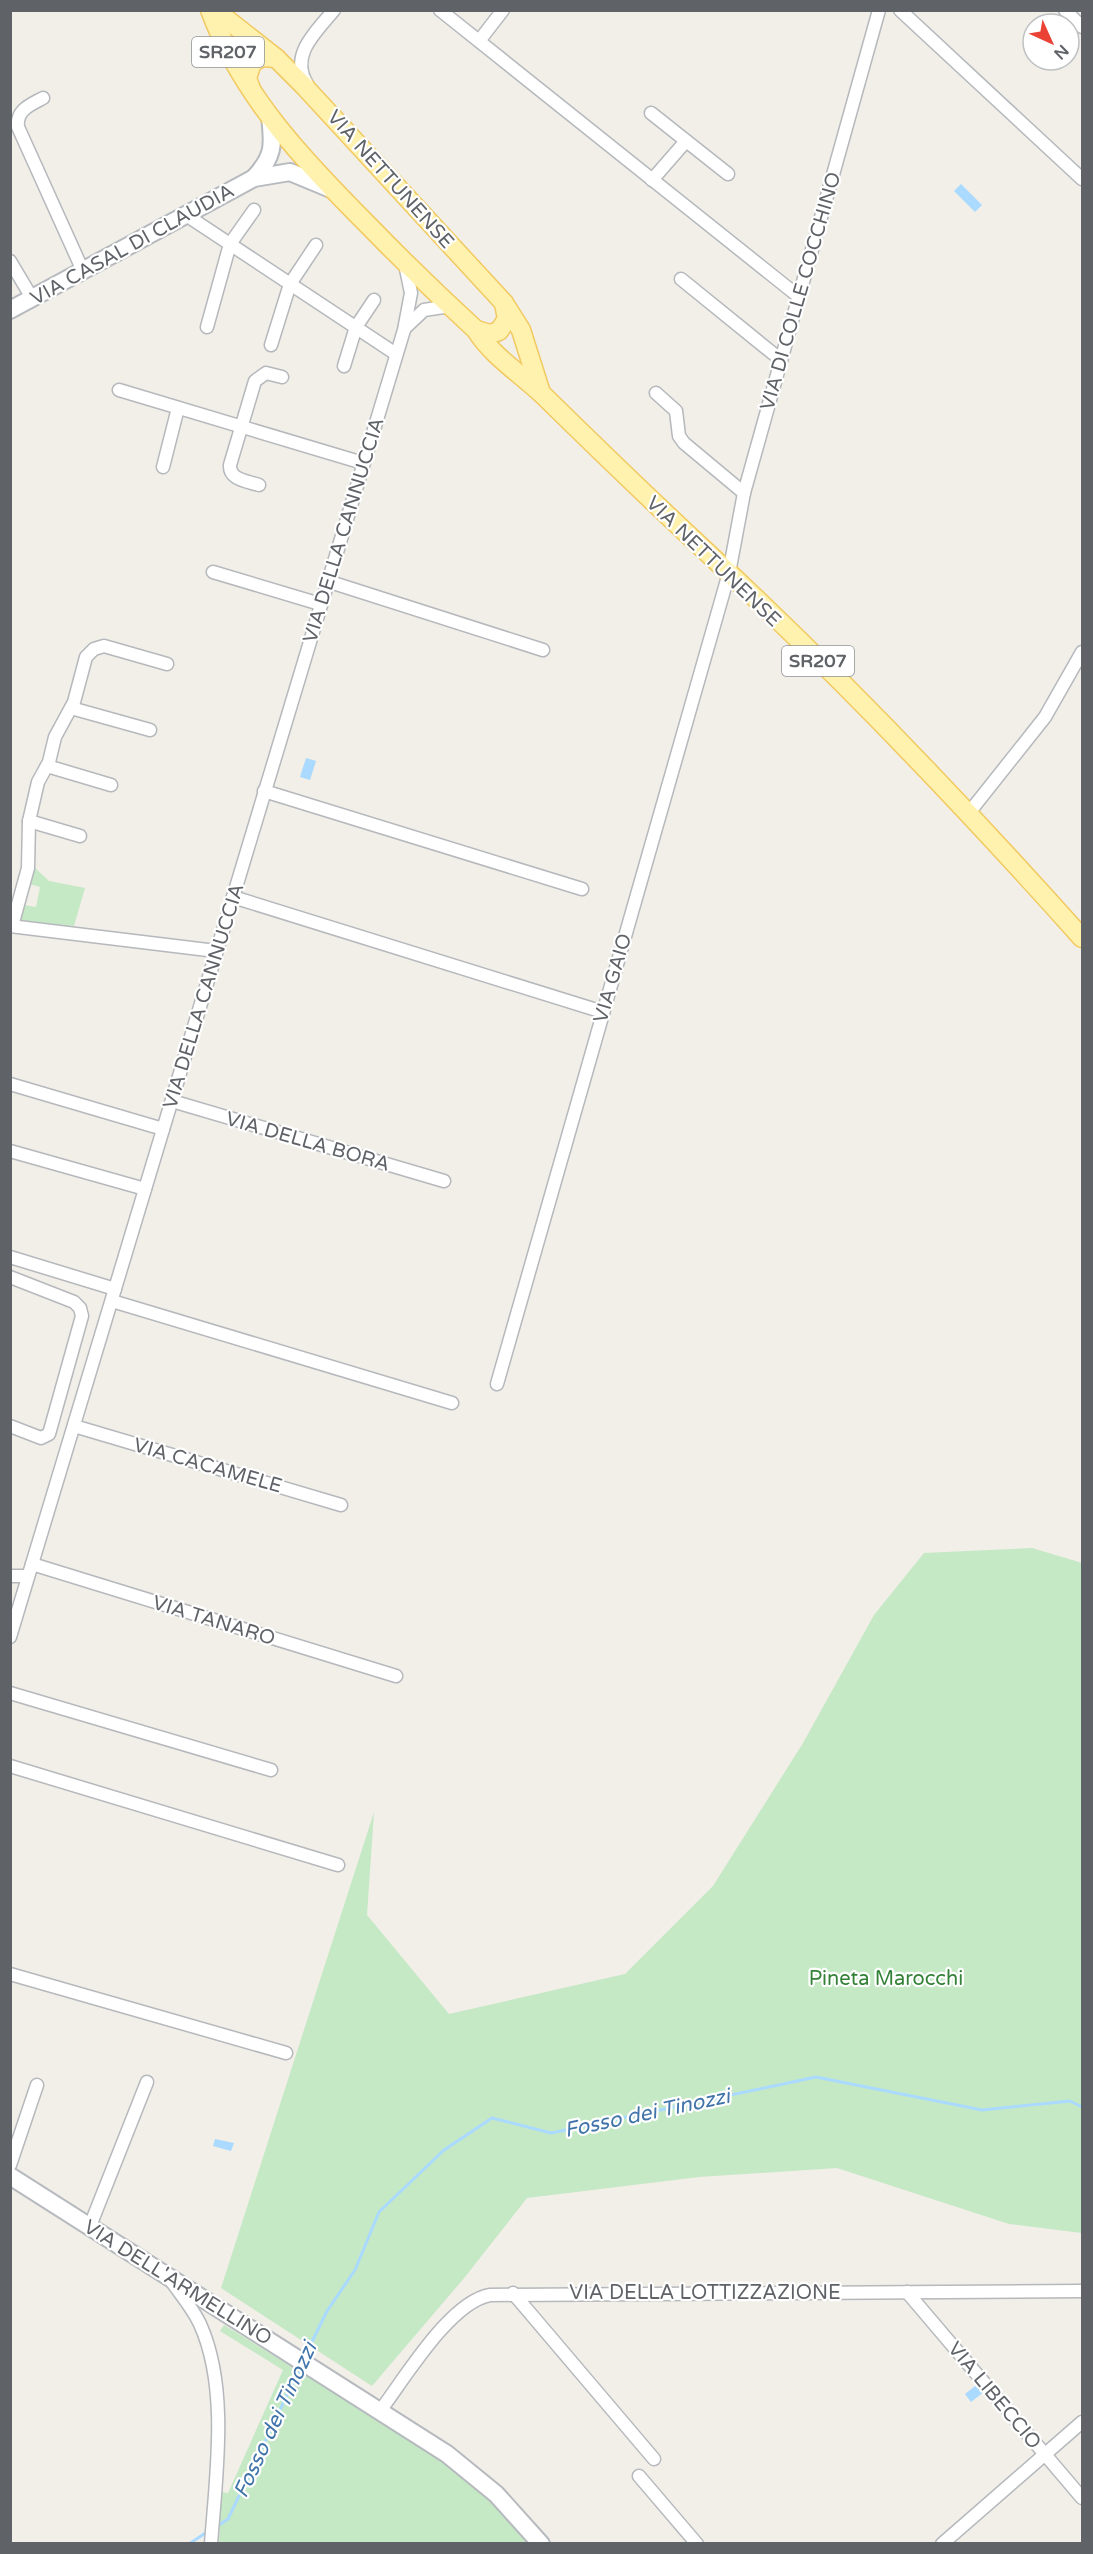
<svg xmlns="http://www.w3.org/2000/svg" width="1093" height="2554" viewBox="0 0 1093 2554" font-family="'Varela Round',sans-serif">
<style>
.green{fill:#c5e8c5}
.water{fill:#aadaff}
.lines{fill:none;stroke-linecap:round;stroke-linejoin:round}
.stream{stroke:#aadaff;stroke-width:3}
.street-casing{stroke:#b5b8bc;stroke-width:15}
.secondary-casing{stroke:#b6babf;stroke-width:20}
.primary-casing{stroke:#f2c960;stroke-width:21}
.street{stroke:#fff;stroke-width:12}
.secondary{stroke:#fff;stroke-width:16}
.primary{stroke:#fff2af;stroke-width:18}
.labels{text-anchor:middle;stroke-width:4.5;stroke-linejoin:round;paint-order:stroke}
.shield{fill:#fff;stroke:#8f9295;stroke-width:1.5}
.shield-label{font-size:18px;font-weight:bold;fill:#5f6368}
.street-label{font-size:20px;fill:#5f6368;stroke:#fff}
.park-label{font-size:20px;fill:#348238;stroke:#fff}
.water-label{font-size:21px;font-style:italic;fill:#4174aa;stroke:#fff}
</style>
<rect width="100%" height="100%" fill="#f1efe8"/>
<g class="green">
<path d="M 35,868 L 49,881 L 85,888 L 74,926 L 19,920 L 24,905 L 36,907 L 40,887 L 30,884 Z"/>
<path d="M 1032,1548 L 1082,1563 L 1082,2233 L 1009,2224 L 837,2168 L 699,2177 L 527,2198 L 465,2277 L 372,2386 L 221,2288 L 374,1812 L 367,1915 L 449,2014 L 625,1974 L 713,1886 L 803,1743 L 874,1615 L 924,1553 Z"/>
<path d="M 224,2325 L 467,2474 L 539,2544 L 219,2544 L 221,2492 L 228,2493 L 283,2370 L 220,2331 Z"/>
</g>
<g class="water">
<path d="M 961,184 L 982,205 L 975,212 L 954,191 Z"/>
<path d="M 306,758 L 316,761 L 310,780 L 300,777 Z"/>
<path d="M 215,2139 L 234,2143 L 231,2151 L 213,2146 Z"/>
<path d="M 979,2383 L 985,2391 L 971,2402 L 965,2394 Z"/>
</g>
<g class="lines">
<g class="stream">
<path d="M 305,2356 L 327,2311 L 355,2270 L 379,2212 L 444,2150 L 492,2118 L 551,2133 L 816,2077 L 982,2110 L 1070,2101 L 1082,2107"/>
<path d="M 216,2527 L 228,2519 L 300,2368"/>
<path d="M 189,2544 L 207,2532"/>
</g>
<g class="street-casing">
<g id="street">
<path d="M 440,10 L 798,296"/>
<path d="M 900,10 L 1082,179"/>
<path d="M 1065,10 L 1082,27"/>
<path d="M 479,41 L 503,10"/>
<path d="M 307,84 C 289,55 316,32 334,10"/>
<path d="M 43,98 C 30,105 16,110 18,127 L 83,271"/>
<path d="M 651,113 L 728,174"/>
<path d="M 652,180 L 686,141"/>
<path d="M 186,215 L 396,354"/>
<path d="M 10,261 L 32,298"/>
<path d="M 681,279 L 781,360"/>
<path d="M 207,327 L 230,244 L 254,210"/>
<path d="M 406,327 L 424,310 L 450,306"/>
<path d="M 271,345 L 290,284 L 316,245"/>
<path d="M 344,366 L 356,327 L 374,300"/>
<path d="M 119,390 L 363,463"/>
<path d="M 656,393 L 676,411 L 679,436 L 684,443 L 744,493"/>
<path d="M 163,467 L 178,408"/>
<path d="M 259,485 C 247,481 229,480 230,465 L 255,381 L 266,373 L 282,377"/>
<path d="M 213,572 L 320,604"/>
<path d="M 327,581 L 543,650"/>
<path d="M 71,708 L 150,730"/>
<path d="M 47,766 L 111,785"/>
<path d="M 264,791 L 582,889"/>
<path d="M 968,814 L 1045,717 L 1082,652"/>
<path d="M 29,821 L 80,836"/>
<path d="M 233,897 L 603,1012"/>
<path d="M 10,926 L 216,951"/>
<path d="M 12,926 L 28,868 L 29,821 L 38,782 L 49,762 L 55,737 L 74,702 L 86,657 L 94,649 L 104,646 L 167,664"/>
<path d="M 10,1084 L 163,1129"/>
<path d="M 172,1101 L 444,1181"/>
<path d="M 10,1151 L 145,1189"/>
<path d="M 10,1257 L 115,1289"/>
<path d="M 10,1277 L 74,1302 L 80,1308 L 82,1316 L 49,1434 L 41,1438 L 10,1426"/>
<path d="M 112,1301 L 452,1403"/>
<path d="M 497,1384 L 729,573 L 744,493 L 879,10"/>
<path d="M 74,1426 L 341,1505"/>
<path d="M 32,1564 L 396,1676"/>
<path d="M 10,1576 L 28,1576"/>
<path d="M 10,1637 L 404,330 L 411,293 L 405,264"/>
<path d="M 10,1693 L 271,1770"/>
<path d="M 10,1766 L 338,1865"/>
<path d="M 10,1974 L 286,2053"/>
<path d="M 10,2165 L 37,2085"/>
<path d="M 90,2226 L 147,2082"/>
<path d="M 172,2282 C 182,2296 193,2309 200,2324 C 229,2388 216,2475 211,2544"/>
<path d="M 907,2292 L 1082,2498"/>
<path d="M 513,2293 L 654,2459"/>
<path d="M 380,2411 C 405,2378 450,2302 490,2295 L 1082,2291"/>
<path d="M 639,2476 L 697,2544"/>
<path d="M 942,2544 L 1082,2422"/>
</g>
</g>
<g class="secondary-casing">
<g id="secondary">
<path d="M 254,178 C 275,155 273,145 270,116"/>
<path d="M 10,310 L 254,178 L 290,172 L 331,189"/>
<path d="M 10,2176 L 447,2454 L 496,2494 L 541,2544"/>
</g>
</g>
<g class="primary-casing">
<g id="primary">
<path d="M 210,10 C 242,97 307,164 371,228 C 405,263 440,297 476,330 C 492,356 521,374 544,396 C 600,451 656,505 713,558 C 842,678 965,807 1082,938"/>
<path d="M 215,10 L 276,58 L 304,86 L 504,303 L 521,330 L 540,390"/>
<path d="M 251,89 L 247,78 L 252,63 L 262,57 L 276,58"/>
<path d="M 476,330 L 490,334 L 499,331 L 507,319 L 504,303"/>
</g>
</g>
<use href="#street" class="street"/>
<use href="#secondary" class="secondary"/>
<use href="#primary" class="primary"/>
</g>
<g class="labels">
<g class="shield">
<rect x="192" y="37" width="72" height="30" rx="4.5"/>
<rect x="782" y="646" width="72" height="30" rx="4.5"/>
</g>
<g class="shield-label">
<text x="228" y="58">SR207</text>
<text x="818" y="667">SR207</text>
</g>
<g class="street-label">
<text transform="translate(391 179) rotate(48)" y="7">VIA NETTUNENSE</text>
<text transform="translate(132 244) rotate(-29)" y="7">VIA CASAL DI CLAUDIA</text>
<text transform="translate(800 291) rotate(-74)" y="7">VIA DI COLLE COCCHINO</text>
<text transform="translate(343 530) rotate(-73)" y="7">VIA DELLA CANNUCCIA</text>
<text transform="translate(714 561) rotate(44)" y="7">VIA NETTUNENSE</text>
<text transform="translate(612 978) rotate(-74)" y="7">VIA GAIO</text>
<text transform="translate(203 996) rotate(-73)" y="7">VIA DELLA CANNUCCIA</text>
<text transform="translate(308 1141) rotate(16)" y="7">VIA DELLA BORA</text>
<text transform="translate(208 1465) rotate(16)" y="7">VIA CACAMELE</text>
<text transform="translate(214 1620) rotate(17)" y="7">VIA TANARO</text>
<text transform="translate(178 2282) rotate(32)" y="7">VIA DELL'ARMELLINO</text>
<text x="705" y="2299">VIA DELLA LOTTIZZAZIONE</text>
<text transform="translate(995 2395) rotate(50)" y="7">VIA LIBECCIO</text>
</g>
<g class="park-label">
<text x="886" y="1985">Pineta Marocchi</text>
</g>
<g class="water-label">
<text transform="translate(647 2113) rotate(-12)" y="7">Fosso dei Tinozzi</text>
<text transform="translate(275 2420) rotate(-65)" y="7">Fosso dei Tinozzi</text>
</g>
</g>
<rect width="1093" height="2554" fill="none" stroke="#5f6368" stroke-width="24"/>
<g transform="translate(1051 42) rotate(135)"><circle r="28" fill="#ffffff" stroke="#bfc1c3" stroke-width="1.5"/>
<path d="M0-4.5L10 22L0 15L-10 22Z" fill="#ea4335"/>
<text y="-9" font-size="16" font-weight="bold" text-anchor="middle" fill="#5f6368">N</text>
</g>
</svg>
